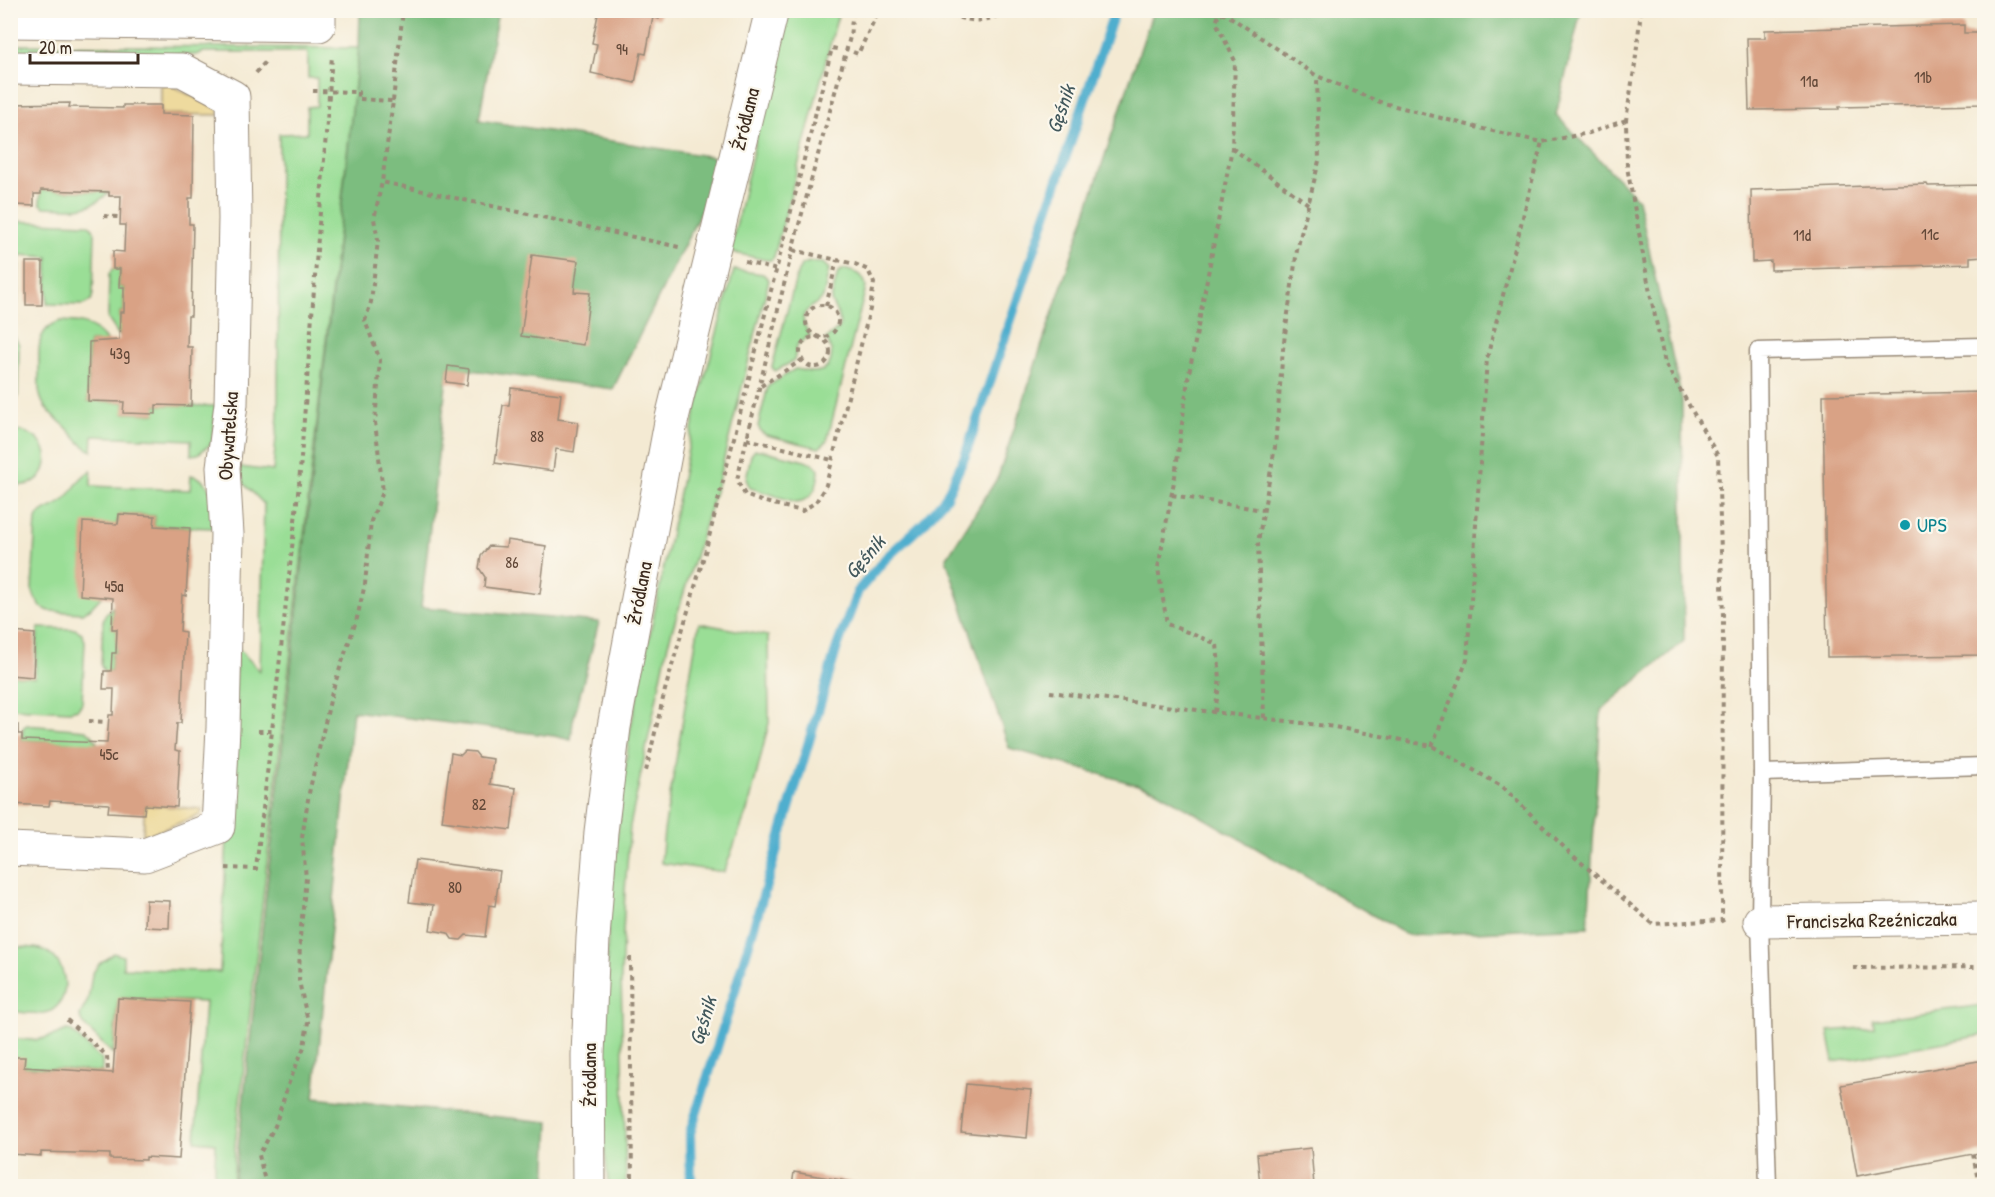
<svg xmlns="http://www.w3.org/2000/svg" width="1995" height="1197" viewBox="0 0 1995 1197" font-family="'Patrick Hand',sans-serif">
<style>
.green{fill:#9ade96;stroke:#6a845a;stroke-width:1.5}
.forest{fill:#7bbd7f;stroke:#5b744e;stroke-width:1.5}
.sand{fill:#eeda9e;stroke:#94825e;stroke-width:1.5}
.lines{fill:none;stroke-linecap:round;stroke-linejoin:round}
.stream{stroke:#4faece;stroke-width:10}
.building{fill:#d9a285}
.service-casing{stroke:#988a78;stroke-width:19}
.minor-casing{stroke:#988a78;stroke-width:35}
.path{stroke:#988a78;stroke-width:4;stroke-dasharray:4.5 4.5;stroke-linecap:butt}
.service{stroke:#fff;stroke-width:16}
.minor{stroke:#fff;stroke-width:33}
.culture-dot{fill:#0f9aa8;stroke:#fbf7ec;stroke-width:2}
.labels{text-anchor:middle;stroke-width:4.5;stroke-linejoin:round;paint-order:stroke}
.number-label{font-size:16px;fill:#624838}
.street-label{font-size:20px;fill:#3b2a1e;stroke:#fbf7ec}
.culture-label{font-size:20px;fill:#0d838f;stroke:#fbf7ec;text-anchor:start}
.water-label{font-size:21px;font-style:italic;fill:#42585c;stroke:#fbf7ec}
</style>
<rect width="100%" height="100%" fill="#fbf7ec"/>
<filter id="ink" filterUnits="userSpaceOnUse"><feTurbulence type="fractalNoise" baseFrequency=".0167" numOctaves="2"/><feDisplacementMap in="SourceGraphic" scale="12" xChannelSelector="R" yChannelSelector="G"/><feConvolveMatrix kernelMatrix="1 2 1 2 8 2 1 2 1" color-interpolation-filters="sRGB"/></filter>
<filter id="wash" filterUnits="userSpaceOnUse"><feTurbulence type="fractalNoise" baseFrequency=".008" numOctaves="4" result="noise"/><feDisplacementMap in="SourceGraphic" scale="24" xChannelSelector="R" yChannelSelector="G"/><feGaussianBlur stdDeviation="1.35" result="paint"/><feColorMatrix in="noise" values="0 0 0 0 0 0 0 0 0 0 0 0 0 0 0 0 0 1.4 0 .05"/><feComposite in="paint" operator="in"/></filter>
<g filter="url(#wash)">
<rect width="100%" height="100%" fill="#f4ead3"/>
<g class="green">
<path d="M 785,11 L 839,11 L 774,257 L 771,260 L 766,260 L 730,252 Z"/>
<path d="M 11,45 L 359,48 L 235,1146 L 233,1186 L 214,1186 L 216,1143 L 195,1141 L 205,1002 L 118,998 L 113,1054 L 86,1027 L 81,1021 L 80,1015 L 88,1000 L 92,974 L 99,964 L 114,953 L 123,956 L 123,968 L 220,972 L 237,647 L 260,671 L 264,504 L 241,481 L 240,467 L 273,471 L 278,415 L 279,134 L 307,133 L 307,107 L 317,106 L 317,78 L 308,78 L 308,52 L 204,52 L 196,55 L 11,53 Z"/>
<path d="M 41,190 L 109,192 C 89,213 71,208 44,207 L 40,203 Z"/>
<path d="M 11,221 L 87,224 L 92,227 L 95,234 L 93,294 L 91,301 L 83,305 L 47,304 L 48,257 L 19,255 L 17,303 L 11,303 Z"/>
<path d="M 809,262 L 823,263 L 829,269 L 823,298 C 809,310 794,312 810,335 L 797,345 L 794,361 L 775,371 L 772,367 L 797,274 L 801,265 Z"/>
<path d="M 113,269 L 120,269 L 119,287 L 124,287 L 124,312 L 120,312 L 120,337 L 108,319 L 109,274 Z"/>
<path d="M 844,269 C 855,272 865,275 866,287 L 827,441 L 819,448 L 766,435 L 761,432 L 758,426 L 768,386 L 795,369 C 802,369 808,373 814,372 C 834,371 835,352 826,339 L 839,328 C 842,315 834,311 831,300 L 838,272 Z"/>
<path d="M 734,270 L 763,274 L 769,280 L 718,482 L 668,644 L 630,826 L 625,891 L 621,977 L 626,1186 L 609,1186 L 604,1145 L 604,1055 L 609,900 L 630,731 L 696,410 Z"/>
<path d="M 60,321 C 86,322 90,323 108,342 L 89,342 L 88,401 L 124,402 L 124,413 L 155,414 L 156,405 L 216,406 L 212,443 L 198,454 L 191,455 L 191,440 L 93,436 L 92,451 C 79,445 75,436 65,426 C 55,417 43,409 40,395 C 38,388 39,379 39,371 C 39,348 35,331 60,321 Z"/>
<path d="M 11,330 L 19,345 L 18,395 L 17,401 L 11,407 Z"/>
<path d="M 21,431 C 62,441 49,494 11,484 L 10,433 Z"/>
<path d="M 755,450 L 761,450 L 813,463 L 819,470 C 818,485 814,501 796,502 L 750,488 L 746,479 L 751,455 Z"/>
<path d="M 91,471 L 91,486 L 190,490 L 191,475 C 217,481 212,506 213,528 L 154,526 L 155,516 L 119,514 L 102,596 L 90,609 L 82,613 L 49,611 L 41,607 L 35,598 L 32,589 L 36,519 C 41,509 55,508 64,500 C 75,490 78,477 91,471 Z"/>
<path d="M 11,515 L 15,521 L 11,588 Z"/>
<path d="M 113,606 L 112,628 L 117,629 L 116,653 L 112,653 L 111,671 L 104,671 L 101,666 L 103,621 L 105,615 Z"/>
<path d="M 699,623 L 768,636 L 769,723 L 749,805 L 724,872 L 661,863 L 664,831 Z"/>
<path d="M 38,628 L 75,629 L 82,633 L 85,641 L 82,703 L 78,709 L 70,711 L 11,708 L 10,675 L 35,677 Z"/>
<path d="M 26,725 L 86,730 L 92,735 L 98,744 L 22,740 L 23,728 Z"/>
<path d="M 11,947 C 21,948 33,946 43,950 C 66,958 74,998 51,1011 C 44,1015 36,1013 28,1013 C 22,1012 16,1013 11,1009 Z"/>
<path d="M 1984,1005 L 1984,1035 L 1834,1062 L 1828,1031 L 1874,1027 L 1873,1019 Z"/>
<path d="M 67,1030 L 71,1031 L 102,1060 L 102,1072 L 24,1067 L 24,1058 L 11,1057 L 11,1038 C 35,1042 44,1040 67,1030 Z"/>
</g>
<g class="forest">
<path d="M 360,11 L 498,11 L 479,120 L 727,159 L 613,389 L 448,367 L 421,607 L 599,622 L 573,721 L 571,740 L 554,736 L 353,711 L 314,1098 L 549,1122 L 546,1186 L 234,1186 L 359,48 Z"/>
<path d="M 1153,11 L 1581,11 L 1556,115 L 1638,199 L 1682,400 L 1684,641 L 1601,710 L 1588,927 L 1407,935 L 1155,790 L 1009,748 L 946,559 L 998,477 Z"/>
</g>
<g class="sand">
<path d="M 163,84 L 168,84 L 218,109 L 219,115 L 161,114 L 161,86 Z"/>
<path d="M 145,805 L 202,809 L 200,815 L 146,836 L 143,833 Z"/>
</g>
<g class="lines">
<path class="stream" d="M 691,1186 L 690,1133 L 735,990 L 837,647 L 858,591 L 886,558 L 923,524 L 946,497 L 965,456 L 1115,10"/>
</g>
<g id="blocks">
<g class="building">
<path d="M 599,10 L 661,10 L 659,19 L 653,17 L 646,54 L 641,53 L 635,83 L 591,73 L 597,44 L 592,43 Z"/>
<path d="M 1964,25 L 1964,33 L 1981,33 L 1983,104 L 1839,107 L 1839,109 L 1749,110 L 1747,38 L 1765,38 L 1765,30 Z"/>
<path d="M 70,103 L 69,107 L 123,108 L 123,105 L 161,105 L 161,114 L 194,115 L 193,198 L 189,198 L 189,224 L 193,224 L 191,316 L 188,316 L 187,347 L 192,347 L 191,406 L 156,405 L 156,414 L 123,413 L 124,402 L 88,401 L 89,342 L 119,340 L 120,312 L 124,312 L 124,287 L 119,287 L 120,269 L 113,269 L 113,251 L 124,252 L 125,225 L 120,225 L 121,196 L 109,196 L 109,192 L 41,190 L 41,194 L 34,194 L 34,206 L 16,205 L 16,188 L 10,188 L 10,104 Z"/>
<path d="M 1927,184 L 1928,186 L 1984,185 L 1984,256 L 1970,257 L 1970,264 L 1771,270 L 1771,261 L 1752,262 L 1751,190 Z"/>
<path d="M 532,255 L 578,261 L 574,292 L 590,293 L 583,345 L 521,336 Z"/>
<path d="M 26,262 L 43,262 L 42,305 L 26,305 Z"/>
<path d="M 448,366 L 469,369 L 467,385 L 446,382 Z"/>
<path d="M 511,388 L 561,394 L 558,419 L 578,422 L 574,452 L 556,449 L 553,471 L 495,463 L 503,405 L 509,405 Z"/>
<path d="M 1984,392 L 1984,655 L 1827,657 L 1823,395 Z"/>
<path d="M 119,514 L 155,516 L 154,526 L 190,528 L 186,596 L 182,595 L 180,631 L 185,632 L 181,723 L 177,723 L 175,750 L 180,751 L 177,807 L 145,805 L 144,814 L 108,812 L 109,804 L 50,801 L 49,806 L 10,804 L 10,724 L 18,725 L 18,734 L 22,734 L 22,740 L 107,743 L 109,715 L 113,715 L 114,689 L 103,689 L 104,671 L 111,671 L 112,653 L 116,653 L 117,629 L 112,629 L 113,598 L 80,595 L 83,522 L 118,524 Z"/>
<path d="M 507,540 L 546,546 L 540,594 L 484,587 L 485,577 L 479,568 L 481,556 L 489,546 L 506,547 Z"/>
<path d="M 12,632 L 35,634 L 33,677 L 10,675 Z"/>
<path d="M 465,751 L 475,752 L 479,757 L 493,759 L 490,784 L 516,788 L 511,830 L 442,821 L 451,753 L 461,755 Z"/>
<path d="M 415,860 L 500,871 L 495,906 L 489,905 L 485,937 L 466,935 L 461,940 L 452,939 L 448,933 L 430,930 L 434,905 L 409,902 Z"/>
<path d="M 146,900 L 170,901 L 169,928 L 145,927 Z"/>
<path d="M 118,998 L 190,1002 L 179,1159 L 146,1157 L 146,1160 L 110,1159 L 110,1154 L 41,1152 L 41,1156 L 10,1154 L 10,1057 L 25,1057 L 24,1067 L 113,1073 Z"/>
<path d="M 1984,1060 L 1984,1152 L 1857,1176 L 1841,1085 Z"/>
<path d="M 966,1084 L 1031,1090 L 1027,1138 L 961,1132 Z"/>
<path d="M 1311,1148 L 1314,1186 L 1260,1186 L 1257,1154 Z"/>
<path d="M 794,1172 L 869,1185 L 869,1186 L 792,1186 Z"/>
</g>
</g>
</g>
<g filter="url(#ink)">
<use href="#blocks" fill-opacity="0" stroke="#988a78" stroke-width="1.5"/>
<g class="lines">
<g class="service-casing">
<g id="service">
<path d="M 1762,773 L 1984,766"/>
<path d="M 1768,1186 L 1760,921 L 1762,773 L 1758,351 L 1984,346"/>
</g>
</g>
<g class="minor-casing">
<g id="minor">
<path d="M 10,21 L 319,25 L 319,10"/>
<path d="M 10,68 L 182,70 L 233,97 L 235,219 L 231,404 L 223,467 L 227,534 L 223,728 L 218,827 L 145,855 L 10,849"/>
<path d="M 1760,921 L 1984,918"/>
<path d="M 589,1186 L 588,1055 L 593,938 L 601,832 L 614,727 L 671,422 L 772,10"/>
</g>
</g>
<g class="path">
<path d="M 933,10 C 965,19 978,28 1009,10"/>
<path d="M 1213,10 L 1229,16 L 1317,76 L 1380,102 L 1479,128 L 1542,142 L 1589,133 L 1626,120"/>
<path d="M 1641,10 L 1635,64 L 1626,120 L 1627,167 L 1650,293 L 1665,363 L 1718,456 L 1723,616 L 1722,920 L 1725,926"/>
<path d="M 853,52 L 858,54 L 877,14 L 882,10"/>
<path d="M 256,73 L 267,60"/>
<path d="M 313,91 L 358,92 L 358,99 L 393,101 L 382,182 L 679,247"/>
<path d="M 393,101 L 403,10"/>
<path d="M 1232,148 L 1308,204"/>
<path d="M 1982,172 L 1984,172"/>
<path d="M 104,216 L 118,217"/>
<path d="M 793,250 L 855,264 L 868,270 L 874,283 L 870,309 L 826,485 L 816,502 L 802,511 L 761,501 L 745,495 L 737,480 L 794,243 L 850,37 L 853,10"/>
<path d="M 745,262 L 777,270"/>
<circle cx="822" cy="321" r="16"/>
<path d="M 826,306 L 837,260"/>
<circle cx="815" cy="352" r="15"/>
<path d="M 761,386 L 802,360"/>
<path d="M 747,439 L 832,460"/>
<path d="M 1172,495 L 1263,510"/>
<path d="M 1050,692 L 1335,727 L 1432,746 L 1503,787 L 1570,853 L 1653,924 L 1723,920"/>
<path d="M 1215,712 L 1220,679 L 1217,644 L 1167,624 L 1158,568 L 1175,476 L 1188,379 L 1232,148 L 1235,61 L 1216,22 L 1221,10"/>
<path d="M 1264,718 L 1258,542 L 1275,447 L 1283,349 L 1297,250 L 1319,161 L 1317,76"/>
<path d="M 89,721 L 105,722"/>
<path d="M 258,731 L 272,731 L 299,484 L 332,56"/>
<path d="M 1432,746 L 1467,660 L 1487,358 L 1542,142"/>
<path d="M 646,771 L 665,690 L 706,549 L 832,48 L 837,49"/>
<path d="M 226,868 L 256,869 L 272,731"/>
<path d="M 630,957 L 632,1186"/>
<path d="M 1853,968 L 1984,967"/>
<path d="M 67,1020 L 107,1056 L 108,1072"/>
<path d="M 1973,1154 L 1979,1186"/>
<path d="M 266,1186 L 259,1155 L 275,1126 L 288,1085 L 304,1047 L 308,1022 L 299,981 L 300,937 L 306,878 L 302,838 L 309,793 L 332,692 L 357,618 L 365,584 L 371,521 L 383,492 L 375,422 L 380,360 L 365,321 L 371,302 L 378,240 L 374,219 L 382,182"/>
</g>
<use href="#service" class="service"/>
<use href="#minor" class="minor"/>
</g>
</g>
<circle class="culture-dot" cx="1905" cy="525" r="6"/>
<g class="labels">
<g class="number-label">
<text x="622" y="55">94</text>
<text x="1923" y="83">11b</text>
<text x="1809" y="87">11a</text>
<text x="1930" y="240">11c</text>
<text x="1802" y="241">11d</text>
<text x="120" y="359">43g</text>
<text x="537" y="442">88</text>
<text x="512" y="568">86</text>
<text x="114" y="592">45a</text>
<text x="109" y="760">45c</text>
<text x="479" y="810">82</text>
<text x="455" y="893">80</text>
</g>
<g class="street-label">
<text transform="translate(745 119) rotate(-76)" y="7">Źródlana</text>
<text transform="translate(228 436) rotate(-86)" y="7">Obywatelska</text>
<text transform="translate(639 593) rotate(-79)" y="7">Źródlana</text>
<text transform="translate(1872 920) rotate(-1)" y="7">Franciszka Rzeźniczaka</text>
<text transform="translate(589 1075) rotate(-90)" y="7">Źródlana</text>
</g>
<g class="culture-label">
<text x="1917" y="532">UPS</text>
</g>
<g class="water-label">
<text transform="translate(1061 109) rotate(-71)" y="7">Gęśnik</text>
<text transform="translate(865 557) rotate(-49)" y="7">Gęśnik</text>
<text transform="translate(703 1021) rotate(-73)" y="7">Gęśnik</text>
</g>
</g>
<rect width="1995" height="1197" fill="none" stroke="#fbf7ec" stroke-width="36"/>
<path d="M30 54v9h108v-9" fill="none" stroke="#3b2a1e" stroke-width="3"/>
<text x="39" y="54" font-size="18" fill="#3b2a1e" stroke="#fbf7ec" stroke-width="4.5" paint-order="stroke">20 m</text>
</svg>
